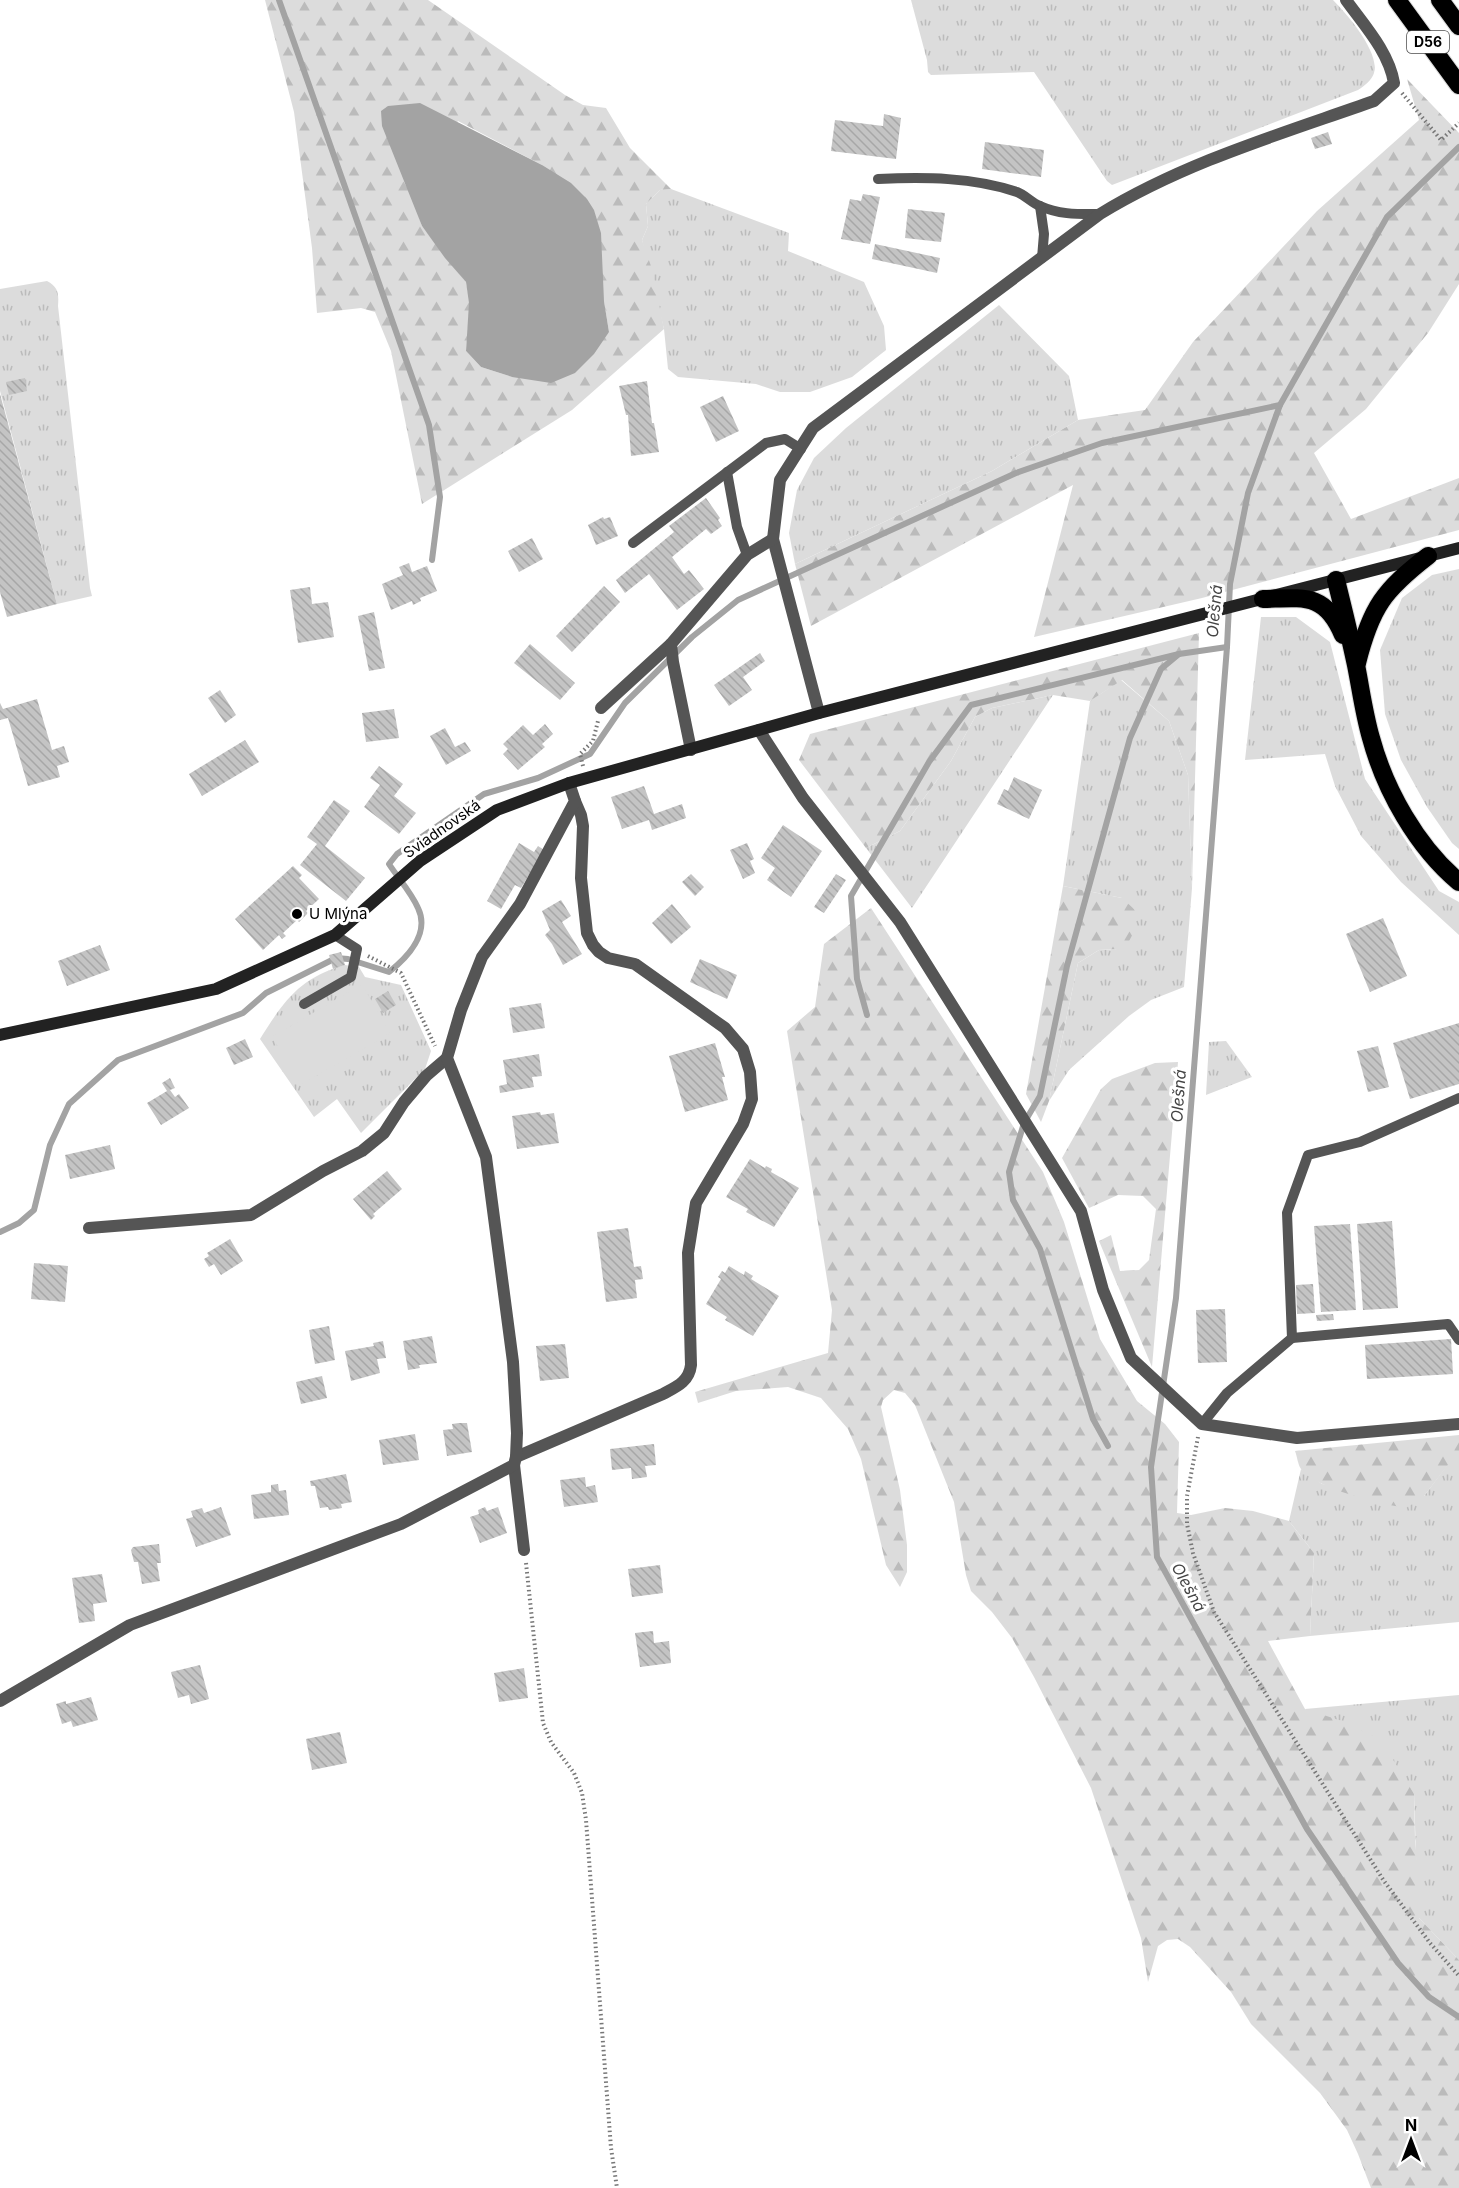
<svg xmlns="http://www.w3.org/2000/svg" width="1459" height="2188" viewBox="0 0 1459 2188" font-family="Inter,sans-serif">
<style>
.grass{fill:url(#grass-tufts)}
.forest{fill:url(#forest-firs);fill-rule:evenodd}
.garden{fill:#dcdcdc}
.water{fill:#a3a3a3}
.lines{fill:none;stroke-linecap:round;stroke-linejoin:round}
.stream{stroke:#a3a3a3;stroke-width:6}
.building{fill:url(#building-back-hatch)}
.highway-casing{stroke:#dbdbdb;stroke-width:20}
.path{stroke:#777;stroke-width:4;stroke-dasharray:1.5 3;stroke-linecap:butt}
.lane{stroke:#555;stroke-width:10}
.street{stroke:#555;stroke-width:12}
.secondary{stroke:#222;stroke-width:12}
.highway{stroke:#000;stroke-width:18}
.poi-dot{fill:#000;stroke:#fff;stroke-width:2}
.labels{text-anchor:middle;stroke-width:6;stroke-linejoin:round;paint-order:stroke}
.shield{fill:#fff;stroke:#4c4c4c;stroke-width:1.5}
.shield-label{font-size:14px;font-weight:bold;fill:#000}
.street-label{font-size:15px;fill:#000;stroke:#fff}
.poi-label{font-size:15px;fill:#000;stroke:#fff;text-anchor:start}
.water-label{font-size:16px;font-style:italic;fill:#444;stroke:#fff}
</style>
<defs>
<pattern id="grass-tufts" width="24" height="20" patternUnits="userSpaceOnUse" patternTransform="scale(1.5)"><rect width="24" height="20" fill="#dcdcdc"/><path d="M3 7l-1-3M5 7V3M7 7l1-3M15 17l-1-3M17 17v-4M19 17l1-3" fill="none" stroke="#bbb"/></pattern>
<pattern id="forest-firs" width="22" height="20" patternUnits="userSpaceOnUse" patternTransform="scale(1.5)"><rect width="22" height="20" fill="#dcdcdc"/><path d="M5 1l3.5 6h-7zM16 11l3.5 6h-7z" fill="#bbb"/></pattern>
<pattern id="building-back-hatch" width="6" height="6" patternUnits="userSpaceOnUse" patternTransform="scale(1.5)"><rect width="6" height="6" fill="#c4c4c4"/><path d="M-1 5l2 2M0 0l6 6M5-1l2 2" fill="none" stroke="#a7a7a7"/></pattern>
</defs>
<rect width="100%" height="100%" fill="#fff"/>
<g class="grass">
<path d="M 911,0 L 1333,0 C 1347,14 1380,52 1374,73 C 1372,80 1364,86 1358,90 L 1112,185 L 1107,181 L 1034,72 L 931,75 L 928,72 L 927,60 Z"/>
<path d="M 671,189 L 789,233 L 788,251 L 864,282 L 884,326 L 886,350 L 852,377 L 810,392 L 780,392 L 756,384 L 678,377 L 668,369 L 664,329 L 642,240 L 648,226 L 646,204 L 660,190 Z"/>
<path d="M 47,281 C 58,287 59,293 58,306 L 90,588 L 92,596 L 57,604 L 0,391 L 0,289 Z"/>
<path d="M 999,305 L 1069,376 L 1078,420 L 992,471 L 795,564 L 789,533 L 797,490 L 814,458 L 846,428 Z"/>
<path d="M 1459,569 L 1459,849 L 1452,843 L 1427,807 L 1401,760 L 1385,714 L 1380,650 L 1402,598 L 1432,575 Z"/>
<path d="M 1261,617 L 1296,617 L 1330,642 L 1365,779 L 1439,891 L 1459,902 L 1459,935 L 1401,882 L 1361,836 L 1335,786 L 1325,754 L 1245,760 Z"/>
<path d="M 1121,680 L 1169,721 L 1188,775 L 1192,888 L 1184,987 L 1151,1000 L 1129,1016 L 1069,1070 L 1049,1101 L 1078,963 L 1099,950 L 1117,949 L 1122,898 L 1063,886 L 1090,701 Z"/>
<path d="M 1053,695 L 912,908 L 866,848 L 900,831 L 951,761 L 975,717 L 992,708 Z"/>
<path d="M 345,965 L 359,967 L 365,977 L 401,985 L 431,1051 L 425,1069 L 361,1133 L 337,1099 L 314,1117 L 260,1039 C 284,1001 299,978 345,965 Z"/>
<path d="M 1226,1041 L 1252,1077 L 1206,1095 L 1209,1042 Z"/>
<path d="M 1451,1460 L 1459,1460 L 1459,1622 L 1310,1636 L 1314,1553 L 1289,1521 L 1301,1469 L 1322,1484 L 1424,1496 Z"/>
<path d="M 1459,1695 L 1459,1960 L 1418,1917 L 1414,1794 L 1305,1709 Z"/>
</g>
<g class="forest">
<path d="M 265,0 L 428,0 L 565,95 L 583,105 L 606,108 L 630,148 L 671,189 L 660,190 L 646,204 L 648,226 L 642,240 L 652,269 L 664,329 L 572,410 L 422,504 L 391,351 L 375,312 L 361,308 L 317,313 L 312,248 L 294,112 ZM 458,121 L 542,165 L 604,301 L 609,332 L 512,377 L 481,367 L 466,351 L 470,303 L 466,282 L 422,226 L 411,194 Z"/>
<path d="M 1407,79 L 1459,133 L 1459,284 L 1428,333 L 1366,409 L 1314,453 L 1351,519 L 1459,478 L 1459,530 L 1202,598 L 1034,637 L 1073,485 L 811,626 L 795,564 L 992,471 L 1078,420 L 1145,410 L 1193,342 L 1317,211 L 1419,120 Z"/>
<path d="M 1199,633 L 1192,888 L 1188,775 L 1169,721 L 1122,680 L 1090,701 L 1053,695 L 992,708 L 975,717 L 951,761 L 900,831 L 866,848 L 799,760 L 810,734 Z"/>
<path d="M 1063,886 L 1122,898 L 1135,910 L 1136,928 L 1128,943 L 1117,949 L 1099,950 L 1078,963 L 1049,1101 L 1041,1122 L 1026,1094 Z"/>
<path d="M 871,908 L 1043,1172 L 1064,1222 L 1100,1339 L 1137,1401 L 1165,1424 L 1179,1442 L 1177,1513 L 1191,1515 L 1225,1508 L 1253,1511 L 1289,1521 L 1314,1553 L 1310,1636 L 1268,1641 L 1305,1709 L 1342,1721 L 1381,1740 L 1414,1794 L 1415,1839 L 1422,1917 L 1419,1918 L 1459,1960 L 1459,2188 L 1371,2188 L 1358,2154 L 1347,2130 L 1320,2093 L 1251,2024 L 1231,1992 L 1190,1947 L 1178,1939 L 1167,1940 L 1158,1946 L 1148,1982 L 1141,1938 L 1091,1788 L 1034,1677 L 1012,1638 L 992,1612 L 971,1591 L 966,1575 L 954,1502 L 915,1405 L 905,1393 L 894,1390 L 883,1400 L 881,1407 L 900,1490 L 907,1545 L 907,1572 L 900,1587 L 886,1565 L 861,1459 L 848,1429 L 821,1398 L 788,1387 L 736,1391 L 698,1403 L 695,1392 L 828,1353 L 832,1310 L 787,1031 L 815,1007 L 824,944 Z"/>
<path d="M 1178,1062 L 1152,1367 L 1099,1241 L 1111,1235 L 1120,1271 L 1139,1270 L 1149,1260 L 1156,1209 L 1143,1196 L 1118,1195 L 1089,1208 L 1062,1158 L 1101,1089 L 1112,1079 L 1155,1063 Z"/>
<path d="M 1459,1435 L 1459,1460 L 1451,1461 L 1424,1496 L 1406,1508 C 1382,1504 1316,1489 1301,1469 C 1298,1465 1297,1456 1295,1451 Z"/>
</g>
<path class="garden" d="M 362,984 L 390,1033 L 301,1085 L 272,1037 Z"/>
<path class="water" d="M 420,103 L 542,165 L 571,183 L 587,199 L 594,210 L 601,233 L 604,301 L 609,332 L 594,354 L 575,373 L 551,383 L 512,377 L 481,367 L 466,351 L 469,303 L 466,282 L 445,258 L 422,226 L 382,126 L 381,111 L 388,106 Z"/>
<g class="lines">
<g class="stream">
<path d="M 279,0 L 429,425 L 440,497 L 432,560"/>
<path d="M 1459,147 L 1387,217 L 1280,405 L 1248,493 L 1230,584 L 1227,647 L 1176,1298 L 1151,1467 L 1157,1557 L 1307,1829 L 1398,1963 L 1429,1997 L 1459,2017"/>
<path d="M 867,1015 L 857,979 L 851,896 L 929,762 L 971,705 L 1179,654 L 1227,647"/>
<path d="M 0,1232 L 19,1223 L 34,1210 L 50,1145 L 69,1104 L 118,1060 L 243,1013 L 266,993 L 336,958 L 348,959 L 389,972 C 408,957 430,933 418,908 C 411,892 398,878 389,864 L 397,854 L 484,794 L 538,778 L 590,754 L 625,703 L 692,637 L 738,600 L 1016,473 L 1102,443 L 1280,405"/>
<path d="M 1108,1446 L 1093,1419 L 1040,1249 L 1013,1200 L 1009,1172 L 1024,1123 L 1040,1096 L 1067,966 L 1130,738 L 1161,669 L 1179,654"/>
</g>
</g>
<g class="building">
<path d="M 884,114 L 901,118 L 896,159 L 831,151 L 835,120 L 883,126 Z"/>
<path d="M 1328,132 L 1332,144 L 1315,149 L 1311,138 Z"/>
<path d="M 985,142 L 1044,150 L 1041,177 L 982,169 Z"/>
<path d="M 863,194 L 880,197 L 870,244 L 841,239 L 850,199 L 861,201 Z"/>
<path d="M 908,209 L 945,213 L 941,242 L 905,238 Z"/>
<path d="M 875,244 L 940,258 L 937,273 L 872,259 Z"/>
<path d="M 25,378 L 27,391 L 9,395 L 6,382 Z"/>
<path d="M 647,381 L 652,423 L 654,423 L 659,452 L 631,456 L 628,415 L 626,415 L 619,386 Z"/>
<path d="M 0,394 L 57,604 L 7,617 L 0,592 Z"/>
<path d="M 723,396 L 739,431 L 716,442 L 700,407 Z"/>
<path d="M 706,498 L 720,518 L 718,520 L 722,526 L 711,534 L 706,529 L 672,557 L 684,574 L 689,570 L 704,589 L 677,610 L 649,574 L 625,593 L 616,580 L 674,532 L 669,526 Z"/>
<path d="M 603,517 L 604,519 L 610,517 L 618,536 L 596,545 L 588,525 Z"/>
<path d="M 532,538 L 543,559 L 519,572 L 508,551 Z"/>
<path d="M 409,563 L 412,572 L 427,566 L 437,591 L 420,598 L 421,601 L 413,605 L 412,601 L 391,610 L 382,584 L 403,575 L 399,567 Z"/>
<path d="M 604,586 L 620,602 L 572,652 L 556,636 Z"/>
<path d="M 310,587 L 312,604 L 328,602 L 334,637 L 298,643 L 290,590 Z"/>
<path d="M 374,612 L 385,668 L 369,671 L 358,616 Z"/>
<path d="M 530,644 L 575,683 L 560,700 L 514,663 Z"/>
<path d="M 760,653 L 765,661 L 743,677 L 752,690 L 729,706 L 714,685 Z"/>
<path d="M 220,690 L 236,715 L 225,723 L 208,698 Z"/>
<path d="M 37,699 L 52,750 L 64,746 L 69,762 L 57,766 L 60,777 L 28,786 L 8,718 L 0,720 L 0,703 L 3,709 Z"/>
<path d="M 394,709 L 399,738 L 366,742 L 362,713 Z"/>
<path d="M 545,724 L 553,734 L 542,744 L 545,747 L 518,770 L 503,754 L 508,749 L 503,744 L 523,725 L 533,735 Z"/>
<path d="M 445,728 L 455,747 L 465,742 L 471,751 L 446,765 L 430,736 Z"/>
<path d="M 245,740 L 259,762 L 202,796 L 189,774 Z"/>
<path d="M 379,766 L 403,784 L 394,796 L 416,813 L 399,834 L 364,807 L 380,785 L 370,778 Z"/>
<path d="M 1014,777 L 1042,790 L 1029,819 L 997,804 L 1004,789 L 1008,791 Z"/>
<path d="M 644,786 L 654,814 L 682,804 L 686,818 L 652,830 L 649,820 L 622,829 L 611,797 Z"/>
<path d="M 334,800 L 350,811 L 325,846 L 365,878 L 346,901 L 300,865 L 317,844 L 307,837 Z"/>
<path d="M 783,825 L 822,851 L 791,897 L 767,880 L 775,868 L 761,858 Z"/>
<path d="M 519,843 L 534,852 L 538,846 L 544,850 L 521,888 L 515,885 L 501,909 L 487,901 Z"/>
<path d="M 747,843 L 754,859 L 750,861 L 755,873 L 743,879 L 730,850 Z"/>
<path d="M 293,866 L 302,875 L 299,878 L 319,899 L 306,911 L 308,913 L 299,922 L 297,920 L 283,933 L 286,936 L 282,939 L 279,935 L 263,950 L 235,919 Z"/>
<path d="M 691,874 L 704,887 L 695,896 L 682,882 Z"/>
<path d="M 836,874 L 846,880 L 824,913 L 814,907 Z"/>
<path d="M 561,900 L 571,916 L 562,922 L 582,954 L 563,965 L 552,944 L 545,935 L 550,930 L 542,911 Z"/>
<path d="M 672,904 L 691,927 L 671,944 L 652,923 Z"/>
<path d="M 1383,918 L 1407,976 L 1370,992 L 1346,934 Z"/>
<path d="M 100,945 L 110,970 L 67,986 L 58,961 Z"/>
<path d="M 341,952 L 345,965 L 333,969 L 329,955 Z"/>
<path d="M 700,959 L 737,975 L 727,999 L 690,982 Z"/>
<path d="M 388,991 L 396,1005 L 383,1013 L 375,999 Z"/>
<path d="M 541,1003 L 545,1028 L 513,1033 L 509,1008 Z"/>
<path d="M 1459,1023 L 1459,1084 L 1410,1099 L 1393,1043 Z"/>
<path d="M 245,1039 L 253,1057 L 234,1065 L 226,1048 Z"/>
<path d="M 715,1043 L 725,1077 L 722,1077 L 728,1100 L 685,1112 L 669,1056 Z"/>
<path d="M 1378,1046 L 1389,1087 L 1368,1092 L 1357,1051 Z"/>
<path d="M 539,1054 L 542,1076 L 532,1077 L 534,1087 L 500,1093 L 499,1086 L 507,1084 L 503,1060 Z"/>
<path d="M 170,1078 L 175,1088 L 170,1090 L 175,1097 L 179,1094 L 189,1108 L 161,1125 L 147,1103 L 167,1091 L 162,1083 Z"/>
<path d="M 540,1112 L 541,1115 L 554,1113 L 559,1143 L 517,1149 L 512,1116 Z"/>
<path d="M 110,1145 L 115,1169 L 70,1179 L 65,1155 Z"/>
<path d="M 750,1159 L 765,1168 L 766,1166 L 772,1169 L 771,1172 L 799,1188 L 774,1227 L 746,1212 L 748,1209 L 726,1197 Z"/>
<path d="M 387,1171 L 402,1189 L 373,1214 L 375,1216 L 371,1220 L 353,1199 Z"/>
<path d="M 1392,1221 L 1398,1308 L 1363,1310 L 1357,1224 Z"/>
<path d="M 1350,1224 L 1356,1310 L 1321,1312 L 1314,1226 Z"/>
<path d="M 628,1228 L 634,1267 L 641,1266 L 643,1279 L 635,1280 L 637,1298 L 606,1302 L 597,1232 Z"/>
<path d="M 230,1239 L 243,1261 L 221,1275 L 214,1264 L 209,1267 L 204,1259 L 209,1256 L 207,1253 Z"/>
<path d="M 34,1263 L 68,1266 L 65,1302 L 31,1299 Z"/>
<path d="M 729,1266 L 744,1275 L 745,1271 L 753,1276 L 751,1279 L 779,1296 L 753,1336 L 725,1320 L 727,1317 L 706,1304 L 721,1279 L 718,1277 L 722,1271 L 725,1273 Z"/>
<path d="M 1313,1284 L 1315,1313 L 1297,1314 L 1296,1285 Z"/>
<path d="M 1225,1309 L 1227,1362 L 1198,1363 L 1196,1310 Z"/>
<path d="M 1333,1314 L 1334,1320 L 1317,1321 L 1316,1315 Z"/>
<path d="M 329,1326 L 335,1360 L 315,1364 L 309,1330 Z"/>
<path d="M 432,1336 L 437,1363 L 419,1365 L 420,1368 L 408,1370 L 403,1341 Z"/>
<path d="M 1451,1339 L 1453,1374 L 1367,1379 L 1365,1345 Z"/>
<path d="M 383,1341 L 386,1358 L 377,1359 L 380,1373 L 351,1381 L 345,1351 L 374,1346 L 373,1343 Z"/>
<path d="M 565,1344 L 569,1378 L 540,1381 L 536,1346 Z"/>
<path d="M 322,1376 L 327,1398 L 301,1404 L 296,1382 Z"/>
<path d="M 459,1423 L 467,1423 L 472,1452 L 447,1456 L 443,1430 L 453,1429 L 452,1424 Z"/>
<path d="M 415,1434 L 419,1460 L 383,1465 L 379,1440 Z"/>
<path d="M 654,1444 L 656,1465 L 645,1466 L 647,1477 L 632,1479 L 631,1468 L 612,1470 L 610,1449 Z"/>
<path d="M 346,1474 L 352,1502 L 341,1504 L 342,1508 L 329,1510 L 328,1507 L 320,1508 L 315,1486 L 311,1486 L 310,1481 Z"/>
<path d="M 585,1477 L 586,1487 L 595,1485 L 598,1502 L 564,1507 L 560,1480 Z"/>
<path d="M 278,1484 L 279,1491 L 286,1490 L 289,1515 L 254,1519 L 251,1495 L 271,1492 L 271,1485 Z"/>
<path d="M 221,1507 L 231,1535 L 196,1547 L 186,1519 L 193,1517 L 191,1511 L 202,1508 L 204,1513 Z"/>
<path d="M 485,1507 L 487,1511 L 498,1507 L 507,1533 L 480,1543 L 470,1517 L 479,1514 L 478,1510 Z"/>
<path d="M 159,1544 L 161,1563 L 157,1563 L 160,1581 L 142,1584 L 138,1562 L 134,1562 L 131,1550 L 133,1547 Z"/>
<path d="M 660,1565 L 663,1593 L 632,1597 L 628,1569 Z"/>
<path d="M 102,1574 L 107,1602 L 93,1604 L 95,1621 L 79,1623 L 72,1578 Z"/>
<path d="M 653,1631 L 654,1643 L 669,1641 L 671,1663 L 640,1667 L 635,1633 Z"/>
<path d="M 200,1665 L 209,1699 L 191,1704 L 189,1695 L 178,1698 L 171,1672 Z"/>
<path d="M 524,1668 L 528,1698 L 499,1702 L 494,1673 Z"/>
<path d="M 91,1697 L 98,1720 L 73,1727 L 71,1721 L 62,1724 L 56,1704 L 66,1701 L 66,1704 Z"/>
<path d="M 340,1732 L 347,1763 L 312,1770 L 306,1739 Z"/>
</g>
<g class="lines">
<g class="highway-casing">
<g id="highway">
<path d="M 1397,0 L 1459,85"/>
<path d="M 1440,0 L 1459,26"/>
<path d="M 1336,580 C 1343,608 1350,637 1356,665 C 1361,690 1364,714 1371,738 C 1385,790 1417,847 1459,882"/>
<path d="M 1263,599 C 1303,598 1325,592 1343,635"/>
<path d="M 1357,663 C 1371,607 1384,590 1428,556"/>
</g>
</g>
<g class="path">
<path d="M 1402,93 L 1441,140 L 1459,123"/>
<path d="M 583,766 L 580,754 L 593,741 L 598,721"/>
<path d="M 368,956 L 401,973 L 435,1046"/>
<path d="M 1198,1437 L 1187,1496 L 1187,1524 L 1193,1553 L 1214,1612 L 1384,1881 L 1430,1943 L 1459,1976"/>
<path d="M 526,1563 L 543,1723 L 551,1742 L 574,1773 L 582,1793 L 586,1820 L 611,2148 L 617,2188"/>
</g>
<g class="lane">
<path d="M 878,179 C 924,177 973,177 1017,192 C 1025,195 1032,203 1040,206 C 1060,215 1079,214 1100,214"/>
<path d="M 1040,206 L 1044,234 L 1042,258"/>
<path d="M 727,472 L 737,527 L 747,555"/>
<path d="M 633,543 L 766,443 L 785,439 L 801,449"/>
<path d="M 304,1004 L 351,977 L 357,949 L 335,935"/>
<path d="M 1292,1338 L 1448,1324 L 1459,1340"/>
<path d="M 1202,1424 L 1227,1393 L 1292,1338 L 1287,1213 L 1308,1155 L 1360,1142 L 1459,1098"/>
</g>
<g class="street">
<path d="M 601,708 L 671,644"/>
<path d="M 819,713 L 773,539 L 780,480 L 813,428 L 1100,214 C 1185,162 1281,134 1374,101 L 1394,83 C 1389,52 1364,25 1346,0"/>
<path d="M 759,730 L 803,798 L 900,922 L 1081,1211 L 1103,1290 L 1131,1358 L 1202,1424 L 1297,1438 L 1459,1424"/>
<path d="M 691,750 L 673,662 L 671,644 L 747,555 L 773,539"/>
<path d="M 89,1228 L 251,1215 L 323,1171 L 362,1151 L 384,1133 L 404,1102 L 426,1076 L 447,1058"/>
<path d="M 516,1457 L 663,1394 C 676,1387 689,1382 691,1365 L 688,1253 L 696,1203 L 743,1124 L 752,1099 L 750,1072 L 743,1049 L 725,1028 L 635,964 L 608,958 L 599,952 L 593,945 L 587,933 L 581,878 L 583,826 L 581,815 L 575,801"/>
<path d="M 514,1465 L 524,1550"/>
<path d="M 0,1701 L 130,1625 L 401,1524 L 514,1465 L 516,1457 L 517,1433 L 513,1362 L 486,1157 L 447,1058 L 461,1010 L 482,957 L 520,904 L 575,801 L 569,783"/>
</g>
<path class="secondary" d="M 0,1035 L 216,989 L 335,935 L 420,861 L 497,810 L 569,783 L 819,713 L 1459,548"/>
<use href="#highway" class="highway"/>
</g>
<circle class="poi-dot" cx="297" cy="914" r="6"/>
<g class="labels">
<rect class="shield" x="1407" y="31" width="42" height="22" rx="4.5"/>
<g class="shield-label">
<text x="1428" y="47">D56</text>
</g>
<g class="street-label">
<text transform="translate(442 829) rotate(-35)" y="5">Sviadnovská</text>
</g>
<g class="poi-label">
<text x="309" y="919">U Mlýna</text>
</g>
<g class="water-label">
<text transform="translate(1214 611) rotate(-85)" y="6">Olešná</text>
<text transform="translate(1178 1096) rotate(-86)" y="6">Olešná</text>
<text transform="translate(1189 1587) rotate(61)" y="6">Olešná</text>
</g>
</g>
<g transform="translate(1411 2140)" stroke="#ffffff" stroke-width="4.5" paint-order="stroke">
<path d="M0-4.5L10 22L0 15L-10 22Z" fill="#000000"/>
<text y="-9" font-size="16" font-weight="bold" text-anchor="middle" fill="#000000">N</text>
</g>
</svg>
